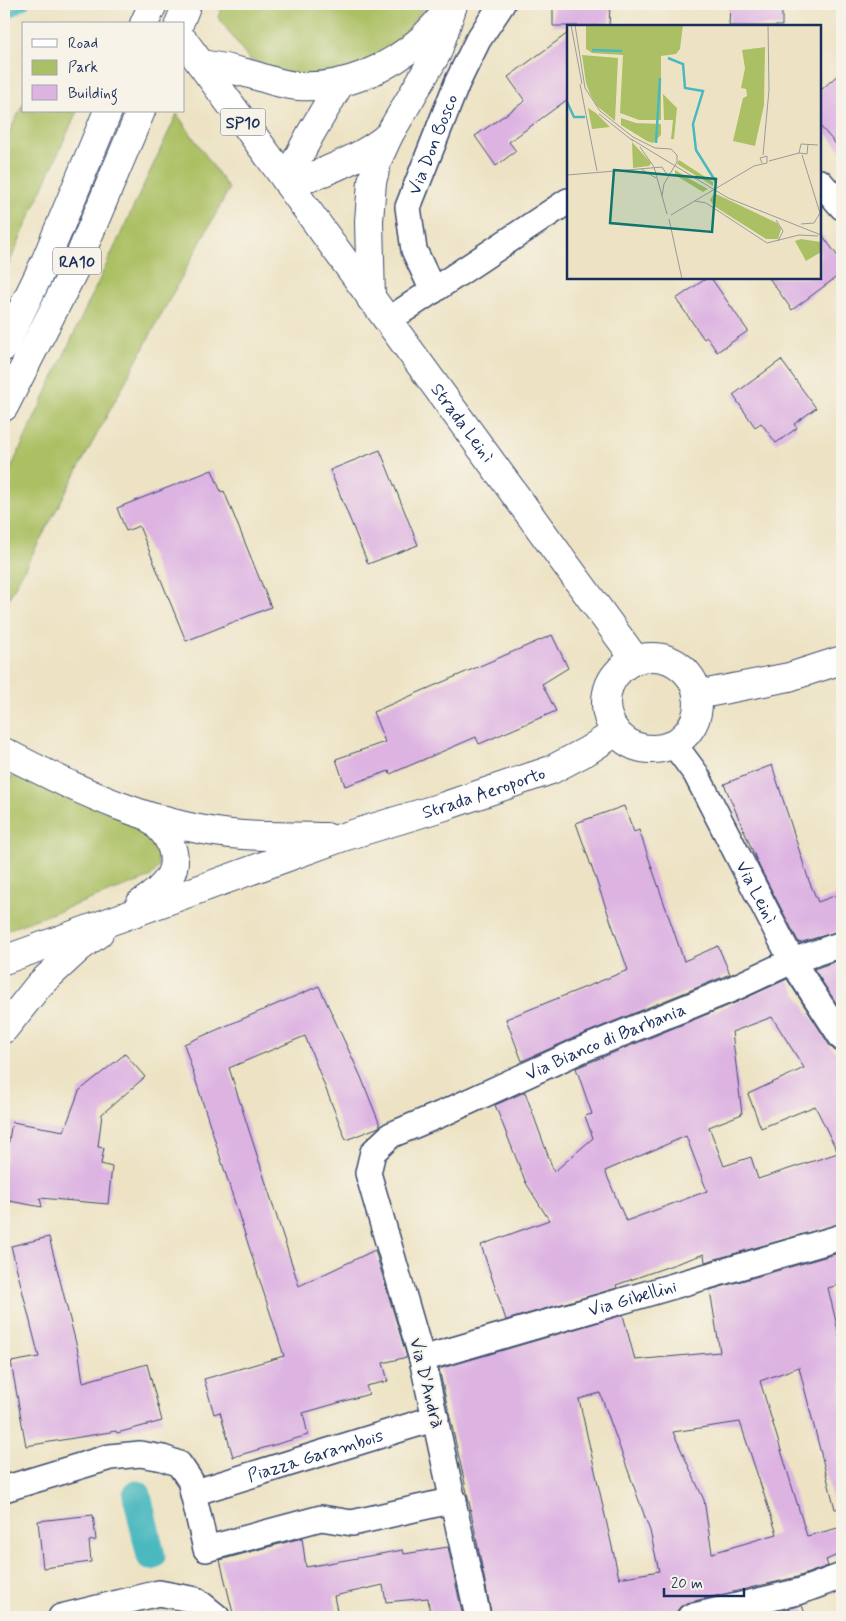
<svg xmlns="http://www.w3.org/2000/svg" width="846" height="1621" viewBox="0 0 846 1621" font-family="Mynerve,sans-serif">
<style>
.green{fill:#abc064;stroke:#637861}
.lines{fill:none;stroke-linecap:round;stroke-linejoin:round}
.stream{stroke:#49b8bf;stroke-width:8}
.canal{stroke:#49b8bf;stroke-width:29}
.building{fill:#ddb3e2;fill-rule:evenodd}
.minor-casing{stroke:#3a4a6d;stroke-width:28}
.secondary-casing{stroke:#3a4a6d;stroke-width:30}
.primary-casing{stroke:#3a4a6d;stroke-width:30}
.motorway-casing{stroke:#3a4a6d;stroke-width:30}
.minor{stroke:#fff;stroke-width:25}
.secondary{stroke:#fff;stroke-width:28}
.primary{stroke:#fff;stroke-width:28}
.motorway{stroke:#fff;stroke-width:28}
.labels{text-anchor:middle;stroke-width:4;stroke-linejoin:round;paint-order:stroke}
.shield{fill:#f7f3e8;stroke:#5d6a87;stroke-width:1}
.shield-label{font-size:16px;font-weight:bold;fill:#1b2f5e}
.street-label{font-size:18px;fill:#1b2f5e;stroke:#f7f3e8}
.inset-river{fill:none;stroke:#49b8bf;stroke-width:2.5}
.inset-road{fill:none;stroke:#999b9b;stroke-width:1}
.view{fill:#0f766e;fill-opacity:0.15;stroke:#0f766e;stroke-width:2.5}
.inset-edge{fill:none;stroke:#1b2f5e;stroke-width:2.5}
</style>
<rect width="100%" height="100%" fill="#f7f3e8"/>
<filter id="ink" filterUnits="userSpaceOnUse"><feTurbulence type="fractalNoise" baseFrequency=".02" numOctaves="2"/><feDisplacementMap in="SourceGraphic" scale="10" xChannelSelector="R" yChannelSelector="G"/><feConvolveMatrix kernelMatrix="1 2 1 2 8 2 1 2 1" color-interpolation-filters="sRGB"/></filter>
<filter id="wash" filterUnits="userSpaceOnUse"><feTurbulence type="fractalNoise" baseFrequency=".0096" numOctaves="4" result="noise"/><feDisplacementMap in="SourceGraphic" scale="20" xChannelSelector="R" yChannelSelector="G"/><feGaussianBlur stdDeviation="1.12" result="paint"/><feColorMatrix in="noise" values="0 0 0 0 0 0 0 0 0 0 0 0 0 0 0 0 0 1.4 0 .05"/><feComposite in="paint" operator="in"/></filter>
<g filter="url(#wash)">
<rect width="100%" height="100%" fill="#ede3c4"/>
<g class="green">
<path d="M 224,4 L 426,4 L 404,37 L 375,59 L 338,75 L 290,74 L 249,59 L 218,17 Z"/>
<path d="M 24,102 L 24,111 L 77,111 L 4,275 L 4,143 Z"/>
<path d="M 177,114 L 229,189 L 4,607 L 4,483 Z"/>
<path d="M 4,777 L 26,777 L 146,829 L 156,842 L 159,867 L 149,878 L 4,931 Z"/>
</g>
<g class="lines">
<path class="stream" d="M 4,18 L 26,4"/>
<path class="canal" d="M 137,1495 L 151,1556"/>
</g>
<g id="blocks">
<g class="building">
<path d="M 553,4 L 610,4 L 609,26 L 553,26 Z"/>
<path d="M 730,4 L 782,4 L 782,26 L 729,26 Z"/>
<path d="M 568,33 L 568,99 L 509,142 L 516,151 L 496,166 L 475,136 L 525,101 L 508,77 Z"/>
<path d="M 842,71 L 842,151 L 820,126 L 820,91 Z"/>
<path d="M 820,232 L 842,262 L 842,273 L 792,310 L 769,278 L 820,278 Z"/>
<path d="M 707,278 L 711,278 L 748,331 L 717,352 L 707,337 L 704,339 L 676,299 Z"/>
<path d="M 781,360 L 816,408 L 794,424 L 797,428 L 776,443 L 761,423 L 755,427 L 733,395 Z"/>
<path d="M 380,450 L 418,545 L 368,564 L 330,470 Z"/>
<path d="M 212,470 L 221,492 L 224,491 L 271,607 L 186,641 L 139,526 L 126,531 L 117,508 Z"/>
<path d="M 552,635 L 568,668 L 542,684 L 556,711 L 479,744 L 476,737 L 390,774 L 389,771 L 345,786 L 336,759 L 385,742 L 373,712 Z"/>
<path d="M 772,765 L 809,881 L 818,902 L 842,893 L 842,930 L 799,943 L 760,868 L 724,784 Z"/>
<path d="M 624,806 L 634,832 L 639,830 L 684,961 L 718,946 L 730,974 L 576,1037 L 522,1061 L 506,1019 L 628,970 L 576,823 Z"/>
<path d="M 842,959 L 842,1012 L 814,969 Z"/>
<path d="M 787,979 L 830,1046 L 835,1051 L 842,1052 L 842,1223 L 705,1262 L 704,1254 L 616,1285 L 617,1288 L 506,1320 L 481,1245 L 549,1220 L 526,1183 L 495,1105 L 525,1092 L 554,1172 L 593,1138 L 585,1116 L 592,1114 L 576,1068 L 737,1002 ZM 772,1017 L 804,1068 L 748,1094 L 761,1128 L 815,1106 L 838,1153 L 758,1179 L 751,1157 L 724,1166 L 709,1127 L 742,1114 L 732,1032 ZM 686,1136 L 707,1191 L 626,1221 L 605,1171 Z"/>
<path d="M 319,986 L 361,1077 L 380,1125 L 379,1127 L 346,1140 L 305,1036 L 229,1068 L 299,1286 L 375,1250 L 407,1357 L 383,1363 L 388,1381 L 366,1386 L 369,1394 L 303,1413 L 308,1435 L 233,1457 L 220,1412 L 214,1414 L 204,1379 L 284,1356 L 184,1044 Z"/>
<path d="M 125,1054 L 145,1077 L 102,1114 L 98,1147 L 104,1148 L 101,1164 L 112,1167 L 108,1204 L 40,1198 L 42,1207 L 4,1200 L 4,1169 L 12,1122 L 64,1131 L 79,1091 Z"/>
<path d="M 49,1237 L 79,1355 L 83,1382 L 147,1364 L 162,1421 L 117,1433 L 116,1431 L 26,1446 L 11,1362 L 39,1357 L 11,1246 Z"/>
<path d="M 842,1252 L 842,1284 L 828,1288 L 842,1347 L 842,1508 L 835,1509 L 799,1367 L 760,1381 L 807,1536 L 842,1527 L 842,1553 L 826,1560 L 828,1566 L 797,1577 L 686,1603 L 680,1607 L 676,1612 L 676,1617 L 492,1617 L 468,1497 L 439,1369 L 623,1315 L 635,1360 L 720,1352 L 710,1290 ZM 600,1393 L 650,1531 L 659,1571 L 619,1578 L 579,1399 ZM 740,1422 L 777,1534 L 712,1553 L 704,1500 L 673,1432 Z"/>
<path d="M 93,1515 L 96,1540 L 89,1541 L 91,1562 L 43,1568 L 38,1521 Z"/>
<path d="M 302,1538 L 306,1567 L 403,1550 L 404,1554 L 448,1547 L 463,1617 L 430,1617 L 428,1598 L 386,1602 L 383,1585 L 334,1596 L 337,1611 L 307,1617 L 234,1617 L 220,1560 Z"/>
<path d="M 802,1605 L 806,1617 L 752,1617 Z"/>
</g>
</g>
</g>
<g filter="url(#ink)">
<use href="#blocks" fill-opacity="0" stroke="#3a4a6d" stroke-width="1"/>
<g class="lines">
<g class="minor-casing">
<g id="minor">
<path d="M 820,182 L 842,207"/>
<path id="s1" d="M 433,291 L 414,250 L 408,207 L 457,83 L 478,40 L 502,4"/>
<path d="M 387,321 L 568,201"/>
<path id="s2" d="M 673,743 L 696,774 L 792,961 L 842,1038"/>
<path id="s3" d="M 422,1359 L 842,1237"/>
<path d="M 4,1489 L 110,1457 L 140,1454 L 163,1458 L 179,1464 L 190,1480 L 206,1549 L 321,1518 L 352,1523 L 454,1500"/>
<path id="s4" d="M 193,1493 L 436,1418"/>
<path d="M 61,1617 L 159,1593 L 196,1600 L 217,1617"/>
<path id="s5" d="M 478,1617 L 422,1359 L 368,1173 L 373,1152 L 391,1135 L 446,1112 L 581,1050 L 732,989 L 792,961 L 842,944"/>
<path d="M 690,1617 L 801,1591 L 842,1576"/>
</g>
</g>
<g class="secondary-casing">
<g id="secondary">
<path id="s6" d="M 289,185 L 635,659"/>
<circle cx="652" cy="703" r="46"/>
<path d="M 697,695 L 789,677 L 842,660"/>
<path d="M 4,752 C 79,791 157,829 243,835 C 270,837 299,836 326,837"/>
<path d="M 140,904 C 165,888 185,869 167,837 C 163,830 155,823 149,817"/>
<path id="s7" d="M 4,960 L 343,837 L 445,806 L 551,770 L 587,751 L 616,732"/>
<path d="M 4,1029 L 39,985 L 79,948 L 99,933"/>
</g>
</g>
<g class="primary-casing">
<path id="primary" d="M 184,41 L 286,180"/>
</g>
<g class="motorway-casing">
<g id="motorway">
<path d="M 144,24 L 153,4"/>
<path d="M 179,24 L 187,4"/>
<path d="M 201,64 C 216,66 231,69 246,73 C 262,77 280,85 298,86 C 344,89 389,69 423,38 C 431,30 439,21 446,12"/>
<path d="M 286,180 L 311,133 L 341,82"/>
<path d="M 289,185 C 320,174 365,157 389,135"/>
<path d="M 371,299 L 369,221 L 372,182 L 378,159 L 389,135 L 437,53 L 453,5"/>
<path d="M 4,347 L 45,262 L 108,111"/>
<path d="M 4,407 L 73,272 L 141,111"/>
</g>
</g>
<use href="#minor" class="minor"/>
<use href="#secondary" class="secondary"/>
<use href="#primary" class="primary"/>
<use href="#motorway" class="motorway"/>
</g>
</g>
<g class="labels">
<g class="shield">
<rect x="220.5" y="108.5" width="45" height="27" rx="4"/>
<rect x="53" y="247.5" width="48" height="27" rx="4"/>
</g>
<g class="shield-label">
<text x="243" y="128">SP10</text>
<text x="77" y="267">RA10</text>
</g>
<g class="street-label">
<text dy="6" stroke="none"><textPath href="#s1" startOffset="156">Via Don Bosco</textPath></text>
<text dy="6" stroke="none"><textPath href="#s6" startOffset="294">Strada Leinì</textPath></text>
<text dy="6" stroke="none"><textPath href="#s7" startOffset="508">Strada Aeroporto</textPath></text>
<text dy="6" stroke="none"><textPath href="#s2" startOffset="171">Via Leinì</textPath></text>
<text dy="6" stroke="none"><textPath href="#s5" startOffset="738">Via Bianco di Barbania</textPath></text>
<text dy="6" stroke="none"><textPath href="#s3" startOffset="219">Via Gibellini</textPath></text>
<text transform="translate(427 1383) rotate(76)" y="6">Via D'Andrà</text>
<text dy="6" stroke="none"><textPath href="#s4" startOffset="128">Piazza Garambois</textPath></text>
</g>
</g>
<g transform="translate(567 25)">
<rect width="254" height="254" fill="#ede3c4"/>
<path d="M 19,0 L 116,0 L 113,24 L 109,29 L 94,31 L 94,95 L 72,95 L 53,88 L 56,30 L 25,28 L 19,24 ZM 198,22 L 197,80 L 188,121 L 166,116 L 176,73 L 180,71 L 179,64 L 174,63 L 178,43 L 175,25 ZM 15,30 L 51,33 L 48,96 L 30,81 L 23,69 L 19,58 ZM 96,69 L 110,83 L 107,114 L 104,114 L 106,95 L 97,95 ZM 21,83 L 29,88 L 43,102 L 25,104 ZM 54,93 L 69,98 L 94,99 L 94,110 L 86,118 L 80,116 L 54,100 ZM 65,117 L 84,138 L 82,141 L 66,143 ZM 112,135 L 146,157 L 146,161 L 110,139 ZM 108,145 L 121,153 L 141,164 L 136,167 L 108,150 ZM 147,168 L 210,198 L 214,204 L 211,214 L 199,214 L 147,181 L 143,175 ZM 234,214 L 254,217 L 254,227 L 239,236 L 228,216 Z" fill="#abc064"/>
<path class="inset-river" d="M 25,25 L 55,26M 101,33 L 116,39 L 118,63 L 136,66 L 126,99 L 129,125 L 149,157M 0,77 L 7,92 L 18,92M 89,118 L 93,53"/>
<path class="inset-road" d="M 4,0 L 15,59M 8,0 L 18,63 L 33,86 L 66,112 L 88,123 L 104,124 L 110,130 L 110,137 L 97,159 L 95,171M 13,59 L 30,146M 32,89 L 66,116M 64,114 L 161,173 L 254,210M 241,119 L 240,129 L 232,128 L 234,119 L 251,120M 73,122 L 87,142 L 100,189M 196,130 L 202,65 L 201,0M 202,136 L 232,128M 72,144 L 95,142 L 101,151M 74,144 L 89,153M 0,150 L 72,144M 136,171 L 187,141 L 200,138 L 200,131 L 193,133 L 195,138M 128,176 L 139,178 L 200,218 L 232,210 L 251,211M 104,190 L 136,171M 102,194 L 115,254M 209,195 L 216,206 L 211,216M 234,199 L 247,198 L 253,188 L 235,130"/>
<path class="view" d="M 47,145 L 149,154 L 145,207 L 43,198 Z"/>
<rect width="254" height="254" class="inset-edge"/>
</g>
<rect width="846" height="1621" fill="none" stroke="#f7f3e8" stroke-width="20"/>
<rect x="22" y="22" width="162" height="90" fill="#f7f3e8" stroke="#9fa5b1"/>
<rect x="32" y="39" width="25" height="8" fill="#ffffff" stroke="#9fa5b1"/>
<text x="68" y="48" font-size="15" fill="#1b2f5e">Road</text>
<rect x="32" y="60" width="25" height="15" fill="#abc064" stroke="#9fa5b1"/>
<text x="68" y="72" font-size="15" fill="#1b2f5e">Park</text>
<rect x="32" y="85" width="25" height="15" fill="#ddb3e2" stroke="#9fa5b1"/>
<text x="68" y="98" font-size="15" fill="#1b2f5e">Building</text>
<path d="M664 1588v8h80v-8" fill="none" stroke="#1b2f5e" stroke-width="2.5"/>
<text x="671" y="1588" font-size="15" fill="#1b2f5e" stroke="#f7f3e8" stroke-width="4" paint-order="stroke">20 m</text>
</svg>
